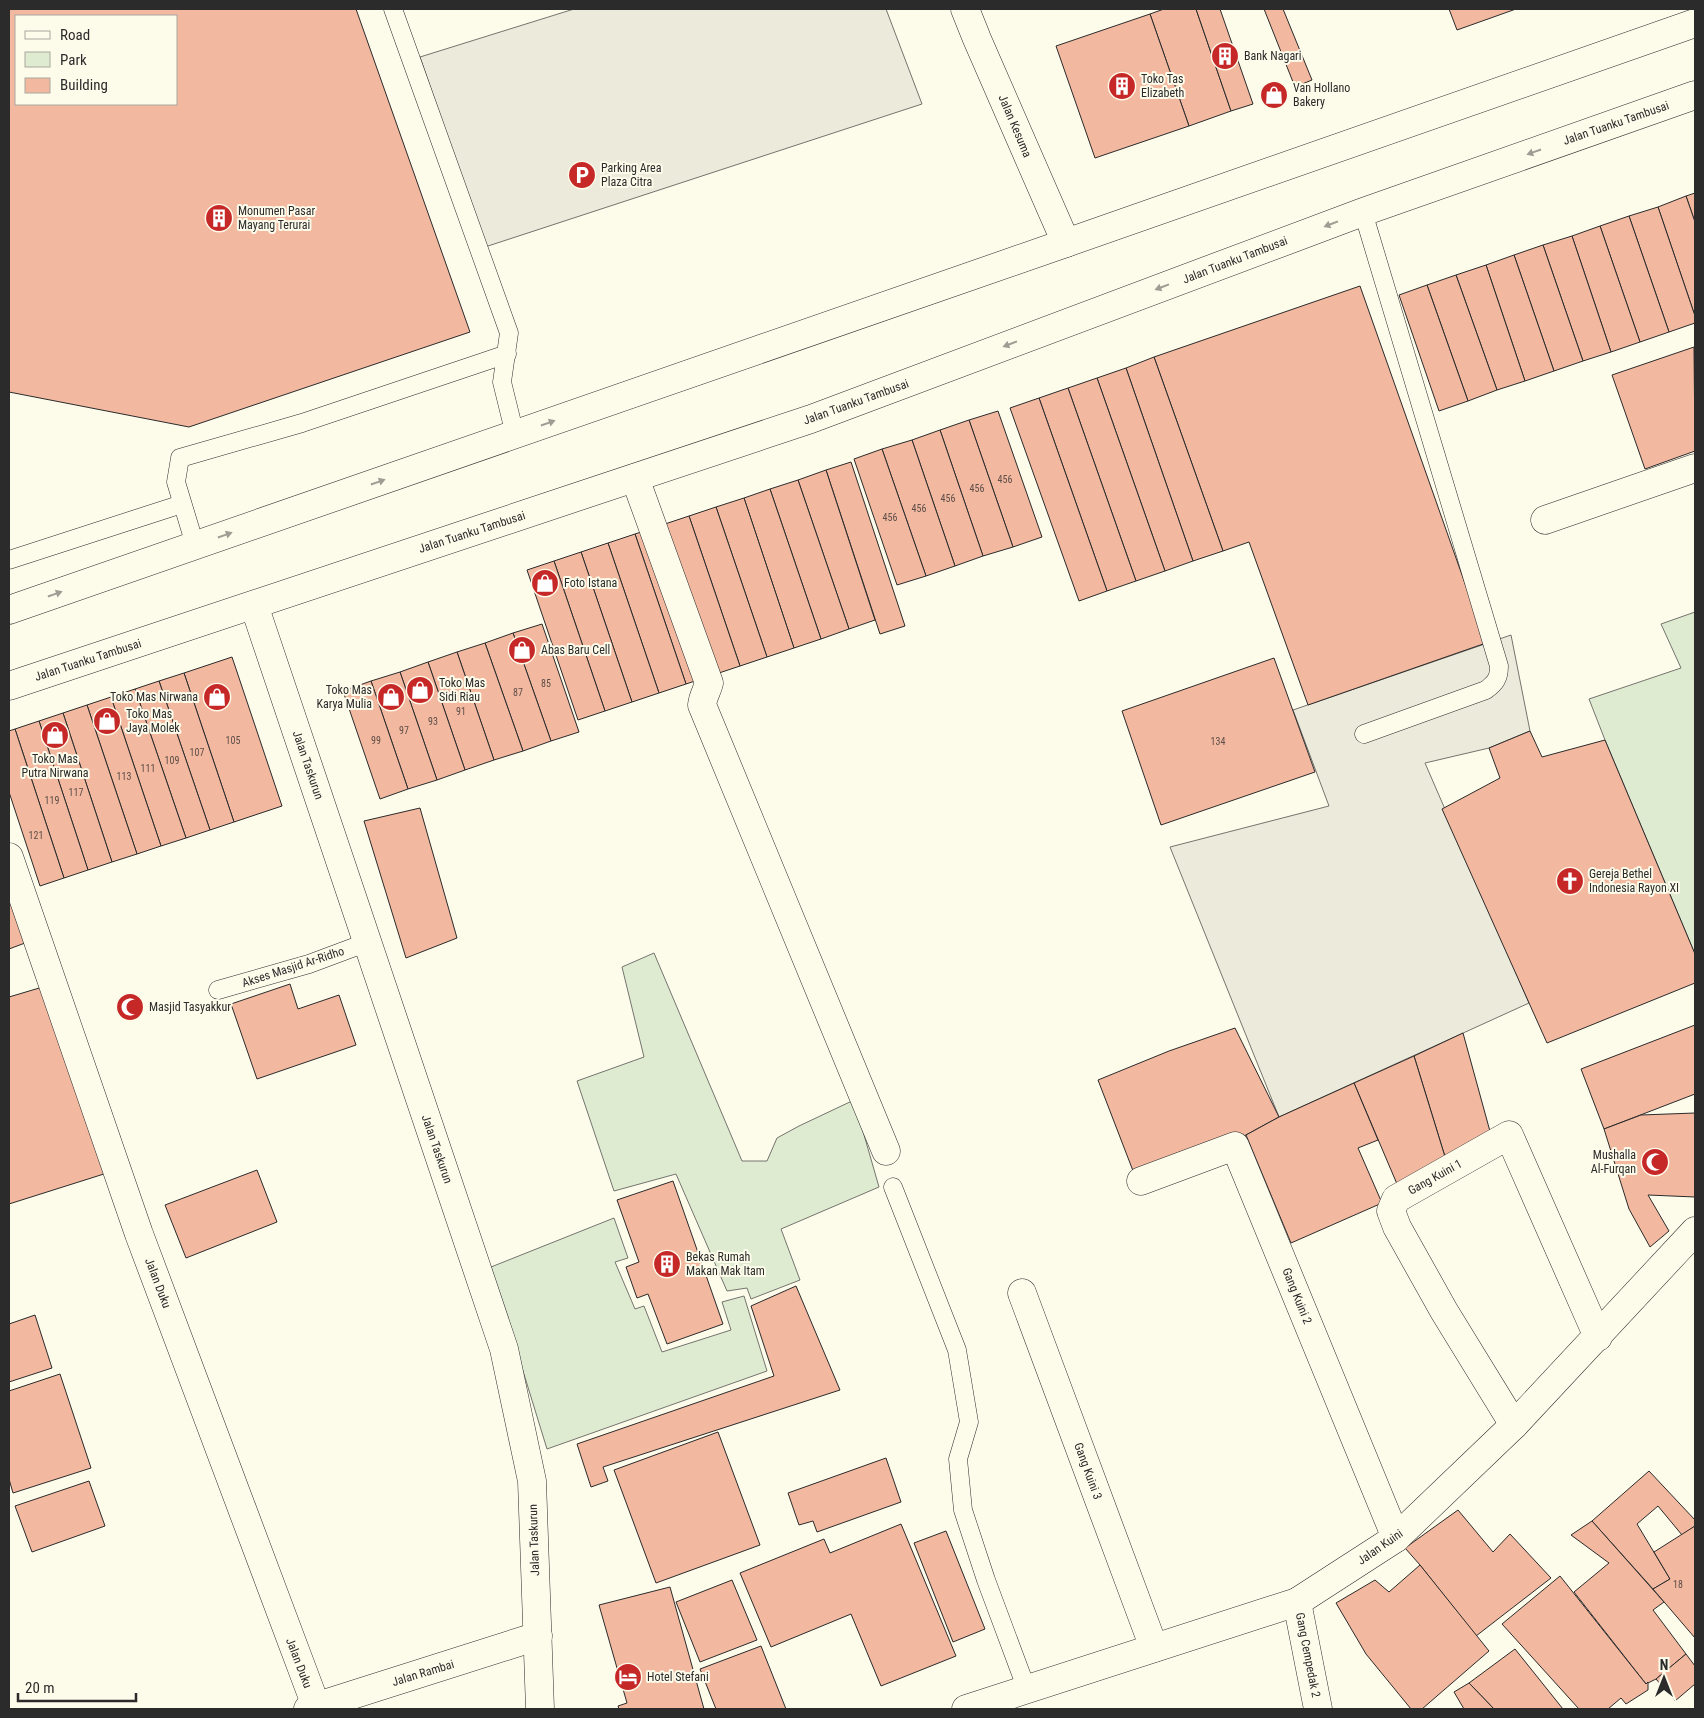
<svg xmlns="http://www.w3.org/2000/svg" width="1704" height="1718" viewBox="0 0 1704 1718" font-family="'Roboto Condensed',sans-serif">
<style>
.green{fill:#deebd1;stroke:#74746e}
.parking{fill:#eceadb;stroke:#74746e}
.building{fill:#f2b8a0;stroke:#2b2b2b;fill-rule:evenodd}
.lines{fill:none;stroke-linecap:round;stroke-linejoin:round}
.lane-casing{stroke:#2b2b2b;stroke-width:19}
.street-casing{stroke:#2b2b2b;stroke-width:29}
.secondary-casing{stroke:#2b2b2b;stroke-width:29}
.primary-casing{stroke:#2b2b2b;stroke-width:29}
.lane{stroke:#fdfbea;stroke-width:18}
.street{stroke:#fdfbea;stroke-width:28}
.secondary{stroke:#fdfbea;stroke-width:28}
.primary{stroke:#fdfbea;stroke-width:28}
.oneway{fill:#9e9d94}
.labels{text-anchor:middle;stroke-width:4;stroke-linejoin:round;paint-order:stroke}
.number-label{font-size:10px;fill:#5d4e48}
.poi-label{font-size:12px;fill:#2b2b2b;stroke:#fdfbea;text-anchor:start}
.street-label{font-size:12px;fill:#2b2b2b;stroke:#fdfbea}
</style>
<rect width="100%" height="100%" fill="#fdfbea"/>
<g class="green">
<path d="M 1695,612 L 1695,954 L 1605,740 L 1589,699 L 1681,668 L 1661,624 Z"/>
<path d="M 654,953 L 742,1161 L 767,1161 L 777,1138 L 799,1126 L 854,1100 L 879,1187 L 781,1229 L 800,1280 L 751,1299 L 747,1288 L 727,1291 L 676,1174 L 614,1191 L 577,1081 L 644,1057 L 622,967 Z"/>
<path d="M 614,1218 L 628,1258 L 615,1262 L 635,1309 L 644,1306 L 662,1352 L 731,1330 L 722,1302 L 744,1296 L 767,1371 L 547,1449 L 491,1267 Z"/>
</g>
<g class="parking">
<path d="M 574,9 L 886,9 L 922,104 L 485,247 L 420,57 Z"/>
<path d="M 1511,635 L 1530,731 L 1489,748 L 1425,763 L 1529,1003 L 1279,1117 L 1170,847 L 1329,806 L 1293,710 Z"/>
</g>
<g class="building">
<path d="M 9,9 L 356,9 L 470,332 L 189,427 L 9,392 ZM 16,16 L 176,16 L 176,104 L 16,104 Z"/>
<path d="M 1164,9 L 1196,9 L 1231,111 L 1189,126 L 1150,14 Z"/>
<path d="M 1196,9 L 1220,9 L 1253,104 L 1231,111 Z"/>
<path d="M 1264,9 L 1283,9 L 1312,80 L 1295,87 Z"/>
<path d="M 1449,9 L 1516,9 L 1457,30 Z"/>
<path d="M 1150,14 L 1189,126 L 1095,158 L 1056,46 Z"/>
<path d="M 1695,193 L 1695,222 L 1686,196 Z"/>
<path d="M 1686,196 L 1695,222 L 1695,316 L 1658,207 Z"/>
<path d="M 1658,207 L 1695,316 L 1695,323 L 1669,332 L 1629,216 Z"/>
<path d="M 1629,216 L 1669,332 L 1640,342 L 1600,226 Z"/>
<path d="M 1600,226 L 1640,342 L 1611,352 L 1572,236 Z"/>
<path d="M 1572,236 L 1611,352 L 1583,361 L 1543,245 Z"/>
<path d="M 1543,245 L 1583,361 L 1554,371 L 1514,255 Z"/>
<path d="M 1514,255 L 1554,371 L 1525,381 L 1486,265 Z"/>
<path d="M 1486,265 L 1525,381 L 1497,390 L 1456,275 Z"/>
<path d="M 1456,275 L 1497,390 L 1468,401 L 1427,285 Z"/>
<path d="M 1427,285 L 1468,401 L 1439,411 L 1399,295 Z"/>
<path d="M 1360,286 L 1486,643 L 1308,705 L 1249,542 L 1223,551 L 1154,357 Z"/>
<path d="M 1694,347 L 1695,451 L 1645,469 L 1612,375 Z"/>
<path d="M 1154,357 L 1223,551 L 1193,561 L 1126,368 Z"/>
<path d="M 1126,368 L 1193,561 L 1165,571 L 1097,378 Z"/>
<path d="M 1097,378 L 1165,571 L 1136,581 L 1068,388 Z"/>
<path d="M 1068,388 L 1136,581 L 1107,591 L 1039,398 Z"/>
<path d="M 1039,398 L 1107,591 L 1079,601 L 1010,408 Z"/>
<path d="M 998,411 L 1042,537 L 1013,547 L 969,420 Z"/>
<path d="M 969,420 L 1013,547 L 983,556 L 940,430 Z"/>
<path d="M 940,430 L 983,556 L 955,566 L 912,440 Z"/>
<path d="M 912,440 L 955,566 L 926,576 L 882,449 Z"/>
<path d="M 882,449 L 926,576 L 897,585 L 854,459 Z"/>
<path d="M 851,462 L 905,626 L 880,634 L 826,470 Z"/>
<path d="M 826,470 L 875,620 L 849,629 L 798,480 Z"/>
<path d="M 798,480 L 849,629 L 821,639 L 770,489 Z"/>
<path d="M 770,489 L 821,639 L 794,648 L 744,498 Z"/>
<path d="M 744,498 L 794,648 L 767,657 L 716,507 Z"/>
<path d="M 716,507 L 767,657 L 740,666 L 689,516 Z"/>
<path d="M 689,516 L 740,666 L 713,675 L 662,525 Z"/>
<path d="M 662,525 L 713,675 L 686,684 L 635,534 Z"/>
<path d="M 635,534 L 686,684 L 659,693 L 608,543 Z"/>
<path d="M 608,543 L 659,693 L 632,702 L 581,552 Z"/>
<path d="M 581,552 L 632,702 L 605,711 L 554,561 Z"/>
<path d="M 554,561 L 605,711 L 578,720 L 527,570 Z"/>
<path d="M 542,624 L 579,732 L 551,741 L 513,633 Z"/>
<path d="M 513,633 L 551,741 L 523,751 L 485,643 Z"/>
<path d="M 485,643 L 523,751 L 494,760 L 457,652 Z"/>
<path d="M 457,652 L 494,760 L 465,770 L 428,662 Z"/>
<path d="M 232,657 L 282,806 L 234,822 L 184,673 Z"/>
<path d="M 1274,658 L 1315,772 L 1161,825 L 1122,711 Z"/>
<path d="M 428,662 L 465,770 L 437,780 L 400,672 Z"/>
<path d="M 400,672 L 437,780 L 408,789 L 371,681 Z"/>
<path d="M 184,673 L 234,822 L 210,830 L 159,681 Z"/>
<path d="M 159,681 L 210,830 L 186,838 L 135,689 Z"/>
<path d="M 371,681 L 408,789 L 380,799 L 343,691 Z"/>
<path d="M 135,689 L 186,838 L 161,846 L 111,697 Z"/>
<path d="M 111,697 L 161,846 L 137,854 L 87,705 Z"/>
<path d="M 87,705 L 137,854 L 112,862 L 63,713 Z"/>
<path d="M 63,713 L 112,862 L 88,870 L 39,721 Z"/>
<path d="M 39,721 L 88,870 L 64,878 L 15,729 Z"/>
<path d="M 15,729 L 64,878 L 40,886 L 9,792 L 9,731 Z"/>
<path d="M 1530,731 L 1542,757 L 1605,740 L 1695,954 L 1695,983 L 1547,1043 L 1442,809 L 1500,778 L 1489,748 Z"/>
<path d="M 420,808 L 457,938 L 406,958 L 364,821 Z"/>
<path d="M 9,868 L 33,940 L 9,949 Z"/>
<path d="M 290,984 L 298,1009 L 339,995 L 356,1045 L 257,1079 L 231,1004 Z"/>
<path d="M 46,986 L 107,1173 L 9,1204 L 9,997 Z"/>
<path d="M 1695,1025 L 1695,1094 L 1604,1129 L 1581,1069 Z"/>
<path d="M 1235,1028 L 1279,1117 L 1246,1135 L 1135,1176 L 1098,1080 L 1169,1051 Z"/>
<path d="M 1463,1033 L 1491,1135 L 1446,1160 L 1414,1056 Z"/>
<path d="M 1414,1056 L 1446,1160 L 1397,1184 L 1354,1083 Z"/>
<path d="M 1354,1083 L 1378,1140 L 1358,1148 L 1382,1203 L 1291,1243 L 1246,1135 L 1279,1117 Z"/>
<path d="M 1695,1113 L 1695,1197 L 1648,1195 L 1669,1231 L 1650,1247 L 1629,1209 L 1604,1129 L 1641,1115 Z"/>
<path d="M 257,1170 L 277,1222 L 186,1258 L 165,1205 Z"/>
<path d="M 673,1181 L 723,1324 L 667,1344 L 648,1294 L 637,1298 L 626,1267 L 639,1262 L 617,1200 Z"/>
<path d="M 796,1286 L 840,1390 L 603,1467 L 608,1481 L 591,1487 L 577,1444 L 774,1376 L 751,1306 Z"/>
<path d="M 35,1315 L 52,1368 L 9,1382 L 9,1324 Z"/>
<path d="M 60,1374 L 91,1468 L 13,1493 L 9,1479 L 9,1391 Z"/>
<path d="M 718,1432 L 760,1545 L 656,1583 L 614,1470 Z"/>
<path d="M 886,1458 L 901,1502 L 817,1532 L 813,1521 L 799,1525 L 788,1493 Z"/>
<path d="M 1649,1471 L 1695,1520 L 1695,1526 L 1682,1535 L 1658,1506 L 1637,1524 L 1670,1579 L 1653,1589 L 1592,1521 Z"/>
<path d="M 89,1481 L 105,1526 L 32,1552 L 15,1506 Z"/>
<path d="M 1458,1510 L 1493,1552 L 1510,1534 L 1551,1578 L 1476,1636 L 1420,1565 L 1405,1548 Z"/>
<path d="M 1592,1521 L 1664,1602 L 1653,1610 L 1686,1654 L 1656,1679 L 1646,1684 L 1574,1592 L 1609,1563 L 1571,1535 Z"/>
<path d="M 901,1524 L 956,1656 L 881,1686 L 851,1614 L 771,1647 L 740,1573 L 824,1539 L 830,1553 Z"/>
<path d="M 1695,1526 L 1695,1638 L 1653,1589 L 1670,1579 L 1654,1552 Z"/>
<path d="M 946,1531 L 985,1629 L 953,1642 L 914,1543 Z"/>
<path d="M 1420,1565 L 1489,1651 L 1422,1709 L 1411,1709 L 1366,1654 L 1336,1603 L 1375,1580 L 1389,1592 Z"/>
<path d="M 1560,1576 L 1646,1684 L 1648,1682 L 1648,1690 L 1626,1704 L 1621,1698 L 1608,1709 L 1579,1709 L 1502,1624 Z"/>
<path d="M 732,1580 L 757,1640 L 700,1662 L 676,1602 Z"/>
<path d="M 670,1587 L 704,1709 L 619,1709 L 618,1706 L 627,1703 L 599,1605 Z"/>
<path d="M 761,1646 L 786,1709 L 716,1709 L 700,1669 Z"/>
<path d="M 1515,1649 L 1563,1709 L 1494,1709 L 1469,1683 Z"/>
<path d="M 1686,1654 L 1695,1666 L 1695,1684 L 1675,1701 L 1656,1679 Z"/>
<path d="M 1469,1683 L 1494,1709 L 1464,1709 L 1454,1692 Z"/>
</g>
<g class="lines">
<g class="lane-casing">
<g id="lane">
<path d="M 393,9 L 509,333 L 502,382 L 515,435"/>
<path d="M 1363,212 L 1499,666 C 1499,679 1495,683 1486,690 L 1364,734"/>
<path d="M 195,545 L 176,482 L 180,458 L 302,423 L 507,354"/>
<path d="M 9,560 L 182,504"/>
<path d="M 218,990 L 309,964 L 368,942"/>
<path d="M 893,1187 L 957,1350 L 969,1422 L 958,1459 L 963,1510 L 986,1580 L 1027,1690"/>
</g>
</g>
<g class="street-casing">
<g id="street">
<path d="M 965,9 L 977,39 L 1066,243"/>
<path d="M 635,478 L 709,683 C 707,691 703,696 702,705 L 886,1151"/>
<path d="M 1545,520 L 1695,468"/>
<path d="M 9,857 L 139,1234 L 316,1706"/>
<path d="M 1141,1181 L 1235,1146 L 1396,1538"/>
<path d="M 1022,1293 L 1154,1648"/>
<path d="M 1514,1425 L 1444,1311 L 1397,1227 L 1391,1211 L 1396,1199 L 1509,1135 L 1598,1337"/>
<path d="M 1297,1602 L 1318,1709"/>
<path d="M 308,1709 L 538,1636"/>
<path d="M 966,1709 L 1297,1602 L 1396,1538 L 1514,1425 L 1695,1231"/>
</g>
</g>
<g class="secondary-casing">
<path id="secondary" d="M 254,605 L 504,1349 L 532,1481 L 540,1709"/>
</g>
<g class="primary-casing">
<g id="primary">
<path d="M 9,610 L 1066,243 L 1695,23"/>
<path d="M 9,686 L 811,419 L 1363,212 L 1695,95"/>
</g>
</g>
<use href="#lane" class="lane"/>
<use href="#street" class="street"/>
<use href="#secondary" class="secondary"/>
<use href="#primary" class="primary"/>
</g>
<defs><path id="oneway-solid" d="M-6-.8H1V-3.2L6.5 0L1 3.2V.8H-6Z" transform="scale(1.25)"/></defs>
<g class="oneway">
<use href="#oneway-solid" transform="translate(1534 152) rotate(161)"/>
<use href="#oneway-solid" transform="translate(1331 224) rotate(159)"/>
<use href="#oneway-solid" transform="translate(1162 287) rotate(159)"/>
<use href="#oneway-solid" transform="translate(1010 344) rotate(159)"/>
<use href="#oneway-solid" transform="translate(548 423) rotate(-19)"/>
<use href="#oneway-solid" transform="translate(378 482) rotate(-19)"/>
<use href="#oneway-solid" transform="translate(225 535) rotate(-19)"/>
<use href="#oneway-solid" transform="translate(55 594) rotate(-19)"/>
</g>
<defs>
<g id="building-disc" transform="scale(1.4375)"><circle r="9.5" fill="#c62828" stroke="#fdfbea"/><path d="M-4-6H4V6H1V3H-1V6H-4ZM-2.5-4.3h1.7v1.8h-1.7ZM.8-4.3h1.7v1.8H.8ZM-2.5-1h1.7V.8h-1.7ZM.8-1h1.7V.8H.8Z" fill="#fff"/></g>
<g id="shop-disc" transform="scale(1.4375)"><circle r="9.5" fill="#c62828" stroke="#fdfbea"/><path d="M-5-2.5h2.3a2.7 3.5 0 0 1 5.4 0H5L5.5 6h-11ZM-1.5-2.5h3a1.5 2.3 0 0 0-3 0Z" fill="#fff"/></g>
<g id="parking-disc" transform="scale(1.4375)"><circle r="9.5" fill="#c62828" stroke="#fdfbea"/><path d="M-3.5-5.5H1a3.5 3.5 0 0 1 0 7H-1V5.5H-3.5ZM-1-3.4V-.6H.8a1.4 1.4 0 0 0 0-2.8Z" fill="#fff"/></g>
<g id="church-disc" transform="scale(1.4375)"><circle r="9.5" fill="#c62828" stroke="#fdfbea"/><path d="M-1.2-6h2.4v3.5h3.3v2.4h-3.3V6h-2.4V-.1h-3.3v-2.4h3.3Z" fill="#fff"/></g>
<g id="mosque-disc" transform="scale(1.4375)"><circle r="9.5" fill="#c62828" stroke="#fdfbea"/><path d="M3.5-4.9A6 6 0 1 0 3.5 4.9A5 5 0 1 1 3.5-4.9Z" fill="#fff"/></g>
<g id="hotel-disc" transform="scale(1.4375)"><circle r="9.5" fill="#c62828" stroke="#fdfbea"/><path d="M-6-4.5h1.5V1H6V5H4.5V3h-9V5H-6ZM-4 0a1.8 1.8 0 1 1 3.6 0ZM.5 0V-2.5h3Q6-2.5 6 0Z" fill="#fff"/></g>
</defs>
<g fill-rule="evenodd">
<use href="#building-disc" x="1225" y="56"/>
<use href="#building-disc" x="1122" y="86"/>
<use href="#shop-disc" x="1274" y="95"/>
<use href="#parking-disc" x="582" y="175"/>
<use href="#building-disc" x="219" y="218"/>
<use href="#shop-disc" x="545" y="583"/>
<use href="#shop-disc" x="522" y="650"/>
<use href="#shop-disc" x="420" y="690"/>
<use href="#shop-disc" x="217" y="697"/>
<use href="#shop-disc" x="391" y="697"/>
<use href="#shop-disc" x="107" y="721"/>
<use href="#shop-disc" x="55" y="735"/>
<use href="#church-disc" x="1570" y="881"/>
<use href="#mosque-disc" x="130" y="1007"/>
<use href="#mosque-disc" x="1655" y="1162"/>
<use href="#building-disc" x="667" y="1264"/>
<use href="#hotel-disc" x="628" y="1677"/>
</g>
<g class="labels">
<g class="number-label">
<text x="1005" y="483">456</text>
<text x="977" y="492">456</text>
<text x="948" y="502">456</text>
<text x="919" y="512">456</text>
<text x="890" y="521">456</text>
<text x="546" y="687">85</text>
<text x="518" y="696">87</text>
<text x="461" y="715">91</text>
<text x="433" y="725">93</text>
<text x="404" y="734">97</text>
<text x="233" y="744">105</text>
<text x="376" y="744">99</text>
<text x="1218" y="745">134</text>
<text x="197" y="756">107</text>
<text x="172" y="764">109</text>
<text x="148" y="772">111</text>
<text x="124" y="780">113</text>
<text x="76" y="796">117</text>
<text x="52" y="804">119</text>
<text x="36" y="839">121</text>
<text x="1678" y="1588">18</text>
</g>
<g class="poi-label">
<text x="1244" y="60">Bank Nagari</text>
<text x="1141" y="83">Toko Tas<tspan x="1141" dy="14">Elizabeth</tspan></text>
<text x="1293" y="92">Van Hollano<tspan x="1293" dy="14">Bakery</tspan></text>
<text x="601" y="172">Parking Area<tspan x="601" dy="14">Plaza Citra</tspan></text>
<text x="238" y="215">Monumen Pasar<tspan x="238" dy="14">Mayang Terurai</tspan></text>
<text x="564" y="587">Foto Istana</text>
<text x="541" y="654">Abas Baru Cell</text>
<text x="439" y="687">Toko Mas<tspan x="439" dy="14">Sidi Riau</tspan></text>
<text x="372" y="694" text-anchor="end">Toko Mas<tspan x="372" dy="14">Karya Mulia</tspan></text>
<text x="198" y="701" text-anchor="end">Toko Mas Nirwana</text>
<text x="126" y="718">Toko Mas<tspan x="126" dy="14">Jaya Molek</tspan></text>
<text x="55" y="763" text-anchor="middle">Toko Mas<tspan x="55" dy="14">Putra Nirwana</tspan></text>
<text x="1589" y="878">Gereja Bethel<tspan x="1589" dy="14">Indonesia Rayon XI</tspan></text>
<text x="149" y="1011">Masjid Tasyakkur</text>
<text x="1636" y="1159" text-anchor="end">Mushalla<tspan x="1636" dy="14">Al-Furqan</tspan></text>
<text x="686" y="1261">Bekas Rumah<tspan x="686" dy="14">Makan Mak Itam</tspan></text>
<text x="647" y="1681">Hotel Stefani</text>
</g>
<g class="street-label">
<text transform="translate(1616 123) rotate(-19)" y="4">Jalan Tuanku Tambusai</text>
<text transform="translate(1015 126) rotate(67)" y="4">Jalan Kesuma</text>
<text transform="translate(1235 260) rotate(-21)" y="4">Jalan Tuanku Tambusai</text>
<text transform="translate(856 402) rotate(-20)" y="4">Jalan Tuanku Tambusai</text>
<text transform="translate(472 532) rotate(-18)" y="4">Jalan Tuanku Tambusai</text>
<text transform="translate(88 660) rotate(-18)" y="4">Jalan Tuanku Tambusai</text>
<text transform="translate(308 765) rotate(71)" y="4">Jalan Taskurun</text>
<text transform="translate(293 967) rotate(-18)" y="4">Akses Masjid Ar-Ridho</text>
<text transform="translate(437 1149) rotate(71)" y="4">Jalan Taskurun</text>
<text transform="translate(1435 1177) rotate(-29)" y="4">Gang Kuini 1</text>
<text transform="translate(158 1283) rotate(69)" y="4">Jalan Duku</text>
<text transform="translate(1297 1296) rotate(68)" y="4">Gang Kuini 2</text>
<text transform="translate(1088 1471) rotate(70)" y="4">Gang Kuini 3</text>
<text transform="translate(534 1540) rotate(-92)" y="4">Jalan Taskurun</text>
<text transform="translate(1380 1547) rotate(-35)" y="4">Jalan Kuini</text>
<text transform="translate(1308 1655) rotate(79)" y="4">Gang Cempedak 2</text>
<text transform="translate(299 1663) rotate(69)" y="4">Jalan Duku</text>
<text transform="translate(423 1673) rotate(-17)" y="4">Jalan Rambai</text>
</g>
</g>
<rect width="1704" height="1718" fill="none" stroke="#2b2b2b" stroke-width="20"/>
<rect x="15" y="15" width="162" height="90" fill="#fdfbea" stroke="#a9a89e"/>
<rect x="25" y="31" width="25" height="8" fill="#fdfbea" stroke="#a9a89e"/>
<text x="60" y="40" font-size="15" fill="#2b2b2b">Road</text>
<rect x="25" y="52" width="25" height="15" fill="#deebd1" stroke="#a9a89e"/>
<text x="60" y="65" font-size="15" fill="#2b2b2b">Park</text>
<rect x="25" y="78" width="25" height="15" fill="#f2b8a0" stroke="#a9a89e"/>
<text x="60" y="90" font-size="15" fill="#2b2b2b">Building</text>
<g transform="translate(1664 1678)" stroke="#fdfbea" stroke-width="4" paint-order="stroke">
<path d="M0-4L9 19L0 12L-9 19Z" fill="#2b2b2b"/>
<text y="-8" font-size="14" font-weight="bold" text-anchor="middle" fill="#2b2b2b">N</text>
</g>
<path d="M18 1693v8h118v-8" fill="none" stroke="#2b2b2b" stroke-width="2.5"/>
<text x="25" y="1693" font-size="15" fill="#2b2b2b" stroke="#fdfbea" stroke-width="4" paint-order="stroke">20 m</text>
</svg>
